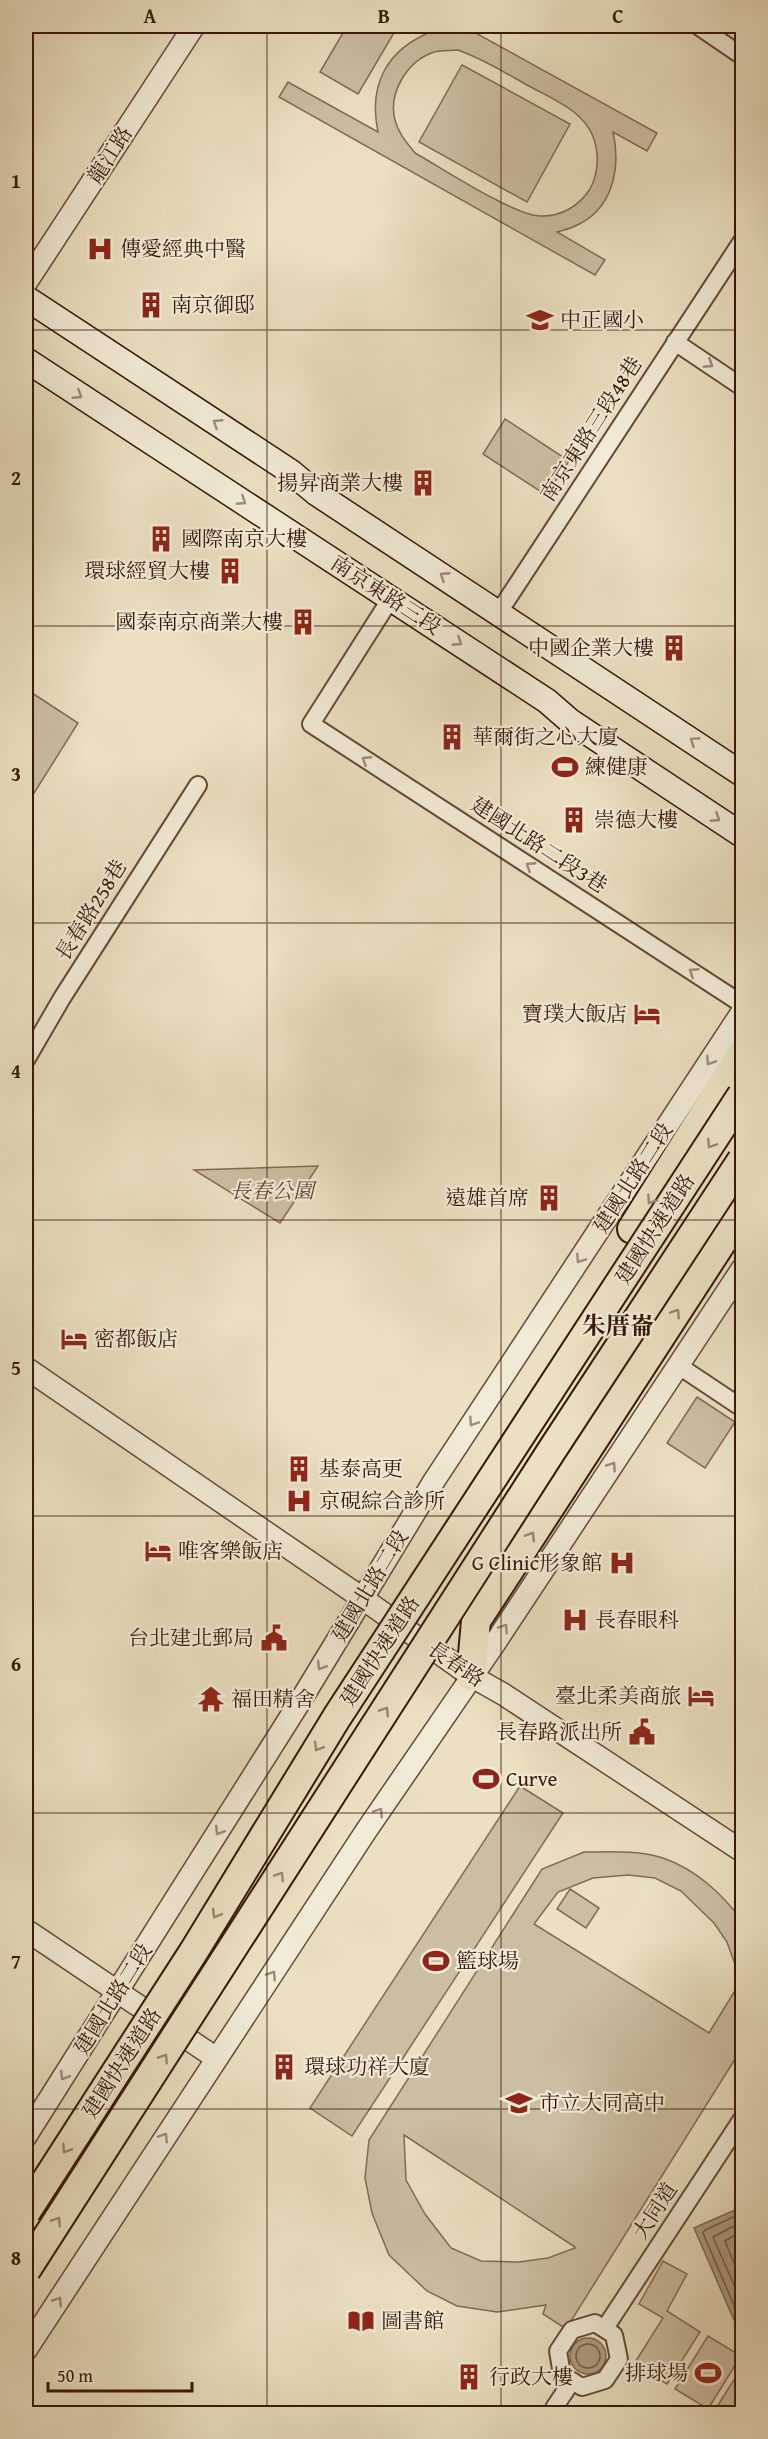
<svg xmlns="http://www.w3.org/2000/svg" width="768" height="2439" viewBox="0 0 768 2439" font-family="'Gentium Book Plus','Noto Serif TC',serif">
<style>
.green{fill:#ccbea2;stroke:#826a56;stroke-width:1.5;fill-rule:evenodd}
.water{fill:#ae9c82;stroke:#7e6752;stroke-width:1.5}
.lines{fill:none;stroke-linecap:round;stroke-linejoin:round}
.shore{stroke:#725a46;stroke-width:1.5}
.minor-casing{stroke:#644937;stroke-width:20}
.tertiary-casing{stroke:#644937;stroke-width:24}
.secondary-casing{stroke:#371709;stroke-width:27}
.trunk-casing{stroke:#371709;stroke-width:32}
.minor{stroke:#f2ebd7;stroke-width:16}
.tertiary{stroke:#f2ebd7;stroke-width:21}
.secondary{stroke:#f2ebd7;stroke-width:24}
.trunk{stroke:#ebe0c1;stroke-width:28}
.trunk-bridge-casing{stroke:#371709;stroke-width:32;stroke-linecap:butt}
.trunk-bridge{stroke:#ebe0c1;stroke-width:28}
.oneway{stroke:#9e8c7a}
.oneway2{stroke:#9a866e}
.grid{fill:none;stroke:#371709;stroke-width:1.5;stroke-opacity:0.55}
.labels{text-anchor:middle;stroke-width:4.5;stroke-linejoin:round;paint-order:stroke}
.street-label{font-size:21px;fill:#371709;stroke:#f2ebd7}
.poi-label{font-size:21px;fill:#371709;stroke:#f2ebd7;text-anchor:start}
.park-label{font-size:21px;font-style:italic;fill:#644937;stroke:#f2ebd7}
.quarter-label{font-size:24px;font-weight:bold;fill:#371709;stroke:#f2ebd7}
.neatline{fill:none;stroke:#371709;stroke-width:2}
.grid-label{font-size:20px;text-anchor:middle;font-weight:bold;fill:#371709}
</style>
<rect width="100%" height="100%" fill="#ebe0c1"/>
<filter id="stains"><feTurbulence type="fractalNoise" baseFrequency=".00333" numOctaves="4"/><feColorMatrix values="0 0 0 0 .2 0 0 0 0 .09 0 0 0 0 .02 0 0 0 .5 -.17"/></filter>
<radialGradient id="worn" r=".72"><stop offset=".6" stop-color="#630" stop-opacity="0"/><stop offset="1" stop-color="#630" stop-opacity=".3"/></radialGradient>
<g class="green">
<path d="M 347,26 L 398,26 L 358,94 L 320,72 Z"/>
<path d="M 424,26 L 463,26 L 657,133 L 647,151 L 613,132 C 621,168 613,210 575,226 C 570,229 563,230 557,232 L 605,260 L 595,275 L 279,97 L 288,82 L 378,132 C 368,84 387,49 433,31 ZM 458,50 C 483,59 504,72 527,85 C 558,102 594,114 597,154 C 598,167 596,178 590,189 C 579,206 561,217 540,216 C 513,215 442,168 415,153 C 407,143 398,133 395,120 C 388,93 407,61 434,52 C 442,50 450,51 458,50 Z"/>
<path d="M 462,65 L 570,124 L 527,202 L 419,142 Z"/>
<path d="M 505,419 L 569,461 L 546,495 L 483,454 Z"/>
<path d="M 26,689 L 78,723 L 26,806 Z"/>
<path d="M 318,1166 L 280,1223 L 194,1170 Z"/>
<path d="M 697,1397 L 735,1422 L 705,1468 L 667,1443 Z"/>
<path d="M 520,1786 L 563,1813 L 352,2136 L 310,2108 Z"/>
<path d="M 584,1852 C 609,1852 638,1850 663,1858 C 695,1869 723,1894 742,1921 L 742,2048 L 566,2329 L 543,2314 L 546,2305 L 497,2312 L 457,2306 L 427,2291 L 389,2255 L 372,2213 L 365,2178 L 369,2140 L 542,1869 ZM 628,1875 L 655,1878 L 681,1891 L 714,1923 L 727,1942 L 741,1981 L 709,2033 L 534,1924 L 558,1892 L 593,1878 ZM 404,2135 L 575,2247 L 575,2248 L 548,2258 L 519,2262 L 481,2261 L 451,2248 L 425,2214 L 406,2180 Z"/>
<path d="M 570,1889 L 599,1908 L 586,1928 L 557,1909 Z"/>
<path d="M 663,2261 L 687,2274 L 667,2311 L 700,2332 L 667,2384 L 634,2364 L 663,2318 L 639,2304 Z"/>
<path d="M 708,2336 L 741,2356 L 708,2409 L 675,2389 Z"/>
<path d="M 742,2367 L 742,2413 L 713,2413 Z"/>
</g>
<g class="water">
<path d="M 742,2207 L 742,2316 L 734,2320 L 694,2228 Z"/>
<circle cx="588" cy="2356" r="18"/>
</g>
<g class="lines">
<g class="shore">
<path d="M 742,2213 L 705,2230 L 703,2233 L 736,2310 L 742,2311"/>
<path d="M 742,2222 L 713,2237 L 742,2303"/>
<path d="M 742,2231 L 725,2241 L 742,2283"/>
<circle cx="588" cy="2356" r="12"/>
</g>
<g class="minor-casing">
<g id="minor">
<path d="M 698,26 L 742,56"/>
<path d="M 675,342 L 742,387"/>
<path d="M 391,598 L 311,724 L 742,1004"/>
<path d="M 499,612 L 742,241"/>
<path d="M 26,1060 L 62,998 L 198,785"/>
<path d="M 679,1366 L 742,1408"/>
<path d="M 595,2323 L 614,2335 L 619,2359 L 605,2380 L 582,2387 L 562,2375 L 558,2351 L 572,2330 Z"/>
<path d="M 605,2328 L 742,2119"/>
<path d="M 554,2408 L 572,2381"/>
</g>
</g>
<g class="tertiary-casing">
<g id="tertiary">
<path d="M 26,283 L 194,26"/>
<path d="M 26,1368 L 362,1598 L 471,1676 L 503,1694 L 742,1851"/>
<path d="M 26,1930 L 216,2058"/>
<path d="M 26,2136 L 296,1708 L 434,1481 L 742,1012"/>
<path d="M 26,2350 L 366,1831 L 495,1643 L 742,1269"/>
</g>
</g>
<g class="secondary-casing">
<g id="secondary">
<path d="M 26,298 L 291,472 L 316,493 L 742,774"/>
<path d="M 26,360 L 547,701 L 570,721 L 742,835"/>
</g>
</g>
<g class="trunk-casing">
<g id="trunk">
<path d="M 632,1229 L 742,1054"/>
<path d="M 471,1676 L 476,1621 L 742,1211"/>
</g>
</g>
<use href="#minor" class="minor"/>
<use href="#tertiary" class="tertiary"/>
<use href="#secondary" class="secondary"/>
<use href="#trunk" class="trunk"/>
<g class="trunk-bridge-casing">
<g id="trunk-bridge">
<path d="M 26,2212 L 194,1951 L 337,1717 L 742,1095"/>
<path d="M 26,2270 L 552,1450 L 742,1160"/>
</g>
</g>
<use href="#trunk-bridge" class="trunk-bridge"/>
</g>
<defs><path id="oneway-chevron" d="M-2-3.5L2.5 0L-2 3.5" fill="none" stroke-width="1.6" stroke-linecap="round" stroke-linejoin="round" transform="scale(1.5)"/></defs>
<g class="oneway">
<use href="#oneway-chevron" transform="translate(709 364) rotate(33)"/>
<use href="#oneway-chevron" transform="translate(78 395) rotate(33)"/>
<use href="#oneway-chevron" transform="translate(217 423) rotate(-147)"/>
<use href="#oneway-chevron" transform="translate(242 501) rotate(33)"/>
<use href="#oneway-chevron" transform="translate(444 576) rotate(-147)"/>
<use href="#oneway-chevron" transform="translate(458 642) rotate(33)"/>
<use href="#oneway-chevron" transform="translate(694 741) rotate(-146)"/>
<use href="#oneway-chevron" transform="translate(366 760) rotate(-147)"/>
<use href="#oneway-chevron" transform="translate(716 818) rotate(33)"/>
<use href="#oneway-chevron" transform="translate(530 866) rotate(-147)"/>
<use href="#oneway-chevron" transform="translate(693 972) rotate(-147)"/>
<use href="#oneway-chevron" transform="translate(710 1061) rotate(123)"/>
<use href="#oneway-chevron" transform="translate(580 1259) rotate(123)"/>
<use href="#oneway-chevron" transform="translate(473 1422) rotate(123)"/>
<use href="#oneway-chevron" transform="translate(612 1466) rotate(-56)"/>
<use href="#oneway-chevron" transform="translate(504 1628) rotate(-56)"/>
<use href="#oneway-chevron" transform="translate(321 1666) rotate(121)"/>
<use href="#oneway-chevron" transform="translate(379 1812) rotate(-56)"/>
<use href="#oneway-chevron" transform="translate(219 1831) rotate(122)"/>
<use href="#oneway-chevron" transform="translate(272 1975) rotate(-56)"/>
<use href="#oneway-chevron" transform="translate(64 2076) rotate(122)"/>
<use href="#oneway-chevron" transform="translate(164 2137) rotate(-57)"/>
<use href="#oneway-chevron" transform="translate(58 2301) rotate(-57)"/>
</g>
<g class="oneway2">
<use href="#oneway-chevron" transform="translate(711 1144) rotate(123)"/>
<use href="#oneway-chevron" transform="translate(651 1200) rotate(123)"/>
<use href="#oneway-chevron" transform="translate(676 1313) rotate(-57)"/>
<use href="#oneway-chevron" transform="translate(531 1536) rotate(-57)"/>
<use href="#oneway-chevron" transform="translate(385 1711) rotate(-57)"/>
<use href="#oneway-chevron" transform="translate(318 1747) rotate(121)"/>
<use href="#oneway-chevron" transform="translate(280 1876) rotate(-57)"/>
<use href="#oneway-chevron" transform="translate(216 1914) rotate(121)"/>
<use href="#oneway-chevron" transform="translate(164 2058) rotate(-57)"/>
<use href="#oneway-chevron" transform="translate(66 2149) rotate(123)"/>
<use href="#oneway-chevron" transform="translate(57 2221) rotate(-57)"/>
</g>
<path class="grid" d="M 267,26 L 267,2414M 501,26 L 501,2414M 26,330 L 742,330M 26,626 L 742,626M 26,923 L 742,923M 26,1220 L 742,1220M 26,1516 L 742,1516M 26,1813 L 742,1813M 26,2109 L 742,2109"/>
<defs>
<g id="hospital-bare" transform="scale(2.07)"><path d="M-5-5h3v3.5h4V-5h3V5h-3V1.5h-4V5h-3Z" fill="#8f2418" stroke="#f2ebd7" stroke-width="2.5" paint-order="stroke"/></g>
<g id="building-bare" transform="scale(2.07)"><path d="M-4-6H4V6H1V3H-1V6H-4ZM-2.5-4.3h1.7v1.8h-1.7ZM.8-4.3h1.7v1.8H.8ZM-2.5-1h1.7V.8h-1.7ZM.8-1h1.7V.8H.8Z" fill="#8f2418" stroke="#f2ebd7" stroke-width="2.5" paint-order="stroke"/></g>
<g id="school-bare" transform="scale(2.07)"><path d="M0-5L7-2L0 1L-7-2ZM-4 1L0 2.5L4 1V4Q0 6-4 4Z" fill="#8f2418" stroke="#f2ebd7" stroke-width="2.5" paint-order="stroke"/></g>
<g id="stadium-bare" transform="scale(2.07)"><path d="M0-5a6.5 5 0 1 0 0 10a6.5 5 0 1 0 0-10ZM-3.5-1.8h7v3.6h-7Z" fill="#8f2418" stroke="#f2ebd7" stroke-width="2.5" paint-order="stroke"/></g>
<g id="hotel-bare" transform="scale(2.07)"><path d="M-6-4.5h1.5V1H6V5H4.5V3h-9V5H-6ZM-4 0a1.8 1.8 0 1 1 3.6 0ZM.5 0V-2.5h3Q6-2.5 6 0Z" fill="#8f2418" stroke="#f2ebd7" stroke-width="2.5" paint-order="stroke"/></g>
<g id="civic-bare" transform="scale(2.07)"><path d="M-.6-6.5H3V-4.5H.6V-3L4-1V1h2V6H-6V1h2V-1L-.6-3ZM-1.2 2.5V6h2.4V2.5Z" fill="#8f2418" stroke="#f2ebd7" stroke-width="2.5" paint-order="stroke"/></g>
<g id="temple-bare" transform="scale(2.07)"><path d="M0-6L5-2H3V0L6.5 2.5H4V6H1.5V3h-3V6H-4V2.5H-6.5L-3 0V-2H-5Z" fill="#8f2418" stroke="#f2ebd7" stroke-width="2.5" paint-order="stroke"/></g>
<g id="library-bare" transform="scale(2.07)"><path d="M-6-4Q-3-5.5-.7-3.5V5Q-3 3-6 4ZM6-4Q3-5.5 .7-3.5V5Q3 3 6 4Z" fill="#8f2418" stroke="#f2ebd7" stroke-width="2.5" paint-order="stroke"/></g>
</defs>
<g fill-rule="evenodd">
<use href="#hospital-bare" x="100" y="249"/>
<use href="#building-bare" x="151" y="305"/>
<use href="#school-bare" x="540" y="320"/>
<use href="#building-bare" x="423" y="483"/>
<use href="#building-bare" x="161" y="539"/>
<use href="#building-bare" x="230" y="571"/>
<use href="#building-bare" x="303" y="622"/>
<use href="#building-bare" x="674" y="648"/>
<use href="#building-bare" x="452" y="737"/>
<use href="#stadium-bare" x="565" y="767"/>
<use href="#building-bare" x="574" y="820"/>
<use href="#hotel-bare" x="647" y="1014"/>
<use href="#building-bare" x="549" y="1198"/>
<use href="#hotel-bare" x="74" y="1339"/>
<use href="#building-bare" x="299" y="1469"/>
<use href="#hospital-bare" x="299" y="1501"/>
<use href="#hotel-bare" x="158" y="1551"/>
<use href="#hospital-bare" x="622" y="1563"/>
<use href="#hospital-bare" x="575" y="1620"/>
<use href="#civic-bare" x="274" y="1638"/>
<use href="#hotel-bare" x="701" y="1696"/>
<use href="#temple-bare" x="211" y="1699"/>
<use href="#civic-bare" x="642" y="1732"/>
<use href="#stadium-bare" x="486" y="1779"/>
<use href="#stadium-bare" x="436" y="1961"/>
<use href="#building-bare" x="284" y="2067"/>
<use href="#school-bare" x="519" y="2103"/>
<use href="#library-bare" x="361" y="2321"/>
<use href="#stadium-bare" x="708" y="2373"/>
<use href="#building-bare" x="469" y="2377"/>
</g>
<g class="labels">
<g class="street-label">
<text transform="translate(110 155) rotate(-57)" y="7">龍江路</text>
<text transform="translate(591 429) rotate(-57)" y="7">南京東路三段48巷</text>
<text transform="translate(386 595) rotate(33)" y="7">南京東路三段</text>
<text transform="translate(539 845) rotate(33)" y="7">建國北路二段3巷</text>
<text transform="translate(91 910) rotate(-58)" y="7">長春路258巷</text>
<text transform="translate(633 1178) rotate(-57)" y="7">建國北路二段</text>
<text transform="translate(655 1229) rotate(-57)" y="7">建國快速道路</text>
<text transform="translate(370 1586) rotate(-59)" y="7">建國北路二段</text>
<text transform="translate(380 1651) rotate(-57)" y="7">建國快速道路</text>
<text transform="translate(456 1664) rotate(34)" y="7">長春路</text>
<text transform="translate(113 1999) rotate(-58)" y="7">建國北路二段</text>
<text transform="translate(122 2063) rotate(-57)" y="7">建國快速道路</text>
<text transform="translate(655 2211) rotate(-57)" y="7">大同道</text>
</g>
<g class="poi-label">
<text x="120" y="256">傳愛經典中醫</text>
<text x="171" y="312">南京御邸</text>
<text x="560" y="327">中正國小</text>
<text x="403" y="490" text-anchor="end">揚昇商業大樓</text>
<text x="181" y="546">國際南京大樓</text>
<text x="210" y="578" text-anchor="end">環球經貿大樓</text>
<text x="283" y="629" text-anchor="end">國泰南京商業大樓</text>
<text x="654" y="655" text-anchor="end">中國企業大樓</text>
<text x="472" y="744">華爾街之心大廈</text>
<text x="585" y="774">練健康</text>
<text x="594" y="827">崇德大樓</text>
<text x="627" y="1021" text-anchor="end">寶璞大飯店</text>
<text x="529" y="1205" text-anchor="end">遠雄首席</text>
<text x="94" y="1346">密都飯店</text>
<text x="319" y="1476">基泰高更</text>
<text x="319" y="1508">京硯綜合診所</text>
<text x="178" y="1558">唯客樂飯店</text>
<text x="602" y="1570" text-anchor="end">G Clinic形象館</text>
<text x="595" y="1627">長春眼科</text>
<text x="254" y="1645" text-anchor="end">台北建北郵局</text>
<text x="681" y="1703" text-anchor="end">臺北柔美商旅</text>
<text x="231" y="1706">福田精舍</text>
<text x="622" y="1739" text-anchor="end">長春路派出所</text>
<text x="506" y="1786">Curve</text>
<text x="456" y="1968">籃球場</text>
<text x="304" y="2074">環球功祥大廈</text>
<text x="539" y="2110">市立大同高中</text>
<text x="381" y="2328">圖書館</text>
<text x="688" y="2380" text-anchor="end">排球場</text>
<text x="489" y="2384">行政大樓</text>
</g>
<g class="park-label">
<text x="272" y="1198">長春公園</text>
</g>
<g class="quarter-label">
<text x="618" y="1334">朱厝崙</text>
</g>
</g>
<rect width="768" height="2439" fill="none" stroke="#ebe0c1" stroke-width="66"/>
<path d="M48 2382v9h144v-9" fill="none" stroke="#371709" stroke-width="3"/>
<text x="57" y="2382" font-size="18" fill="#371709" stroke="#f2ebd7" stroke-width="4.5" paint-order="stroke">50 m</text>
<rect x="33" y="33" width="702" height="2373" class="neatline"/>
<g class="grid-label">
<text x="150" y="23">A</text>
<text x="384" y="23">B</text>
<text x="618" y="23">C</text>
<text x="16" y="188">1</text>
<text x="16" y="485">2</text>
<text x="16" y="781">3</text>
<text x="16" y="1078">4</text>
<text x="16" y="1375">5</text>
<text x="16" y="1671">6</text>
<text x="16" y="1968">7</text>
<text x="16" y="2265">8</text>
</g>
<rect width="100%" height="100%" filter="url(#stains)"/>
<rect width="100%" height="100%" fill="url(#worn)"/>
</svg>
